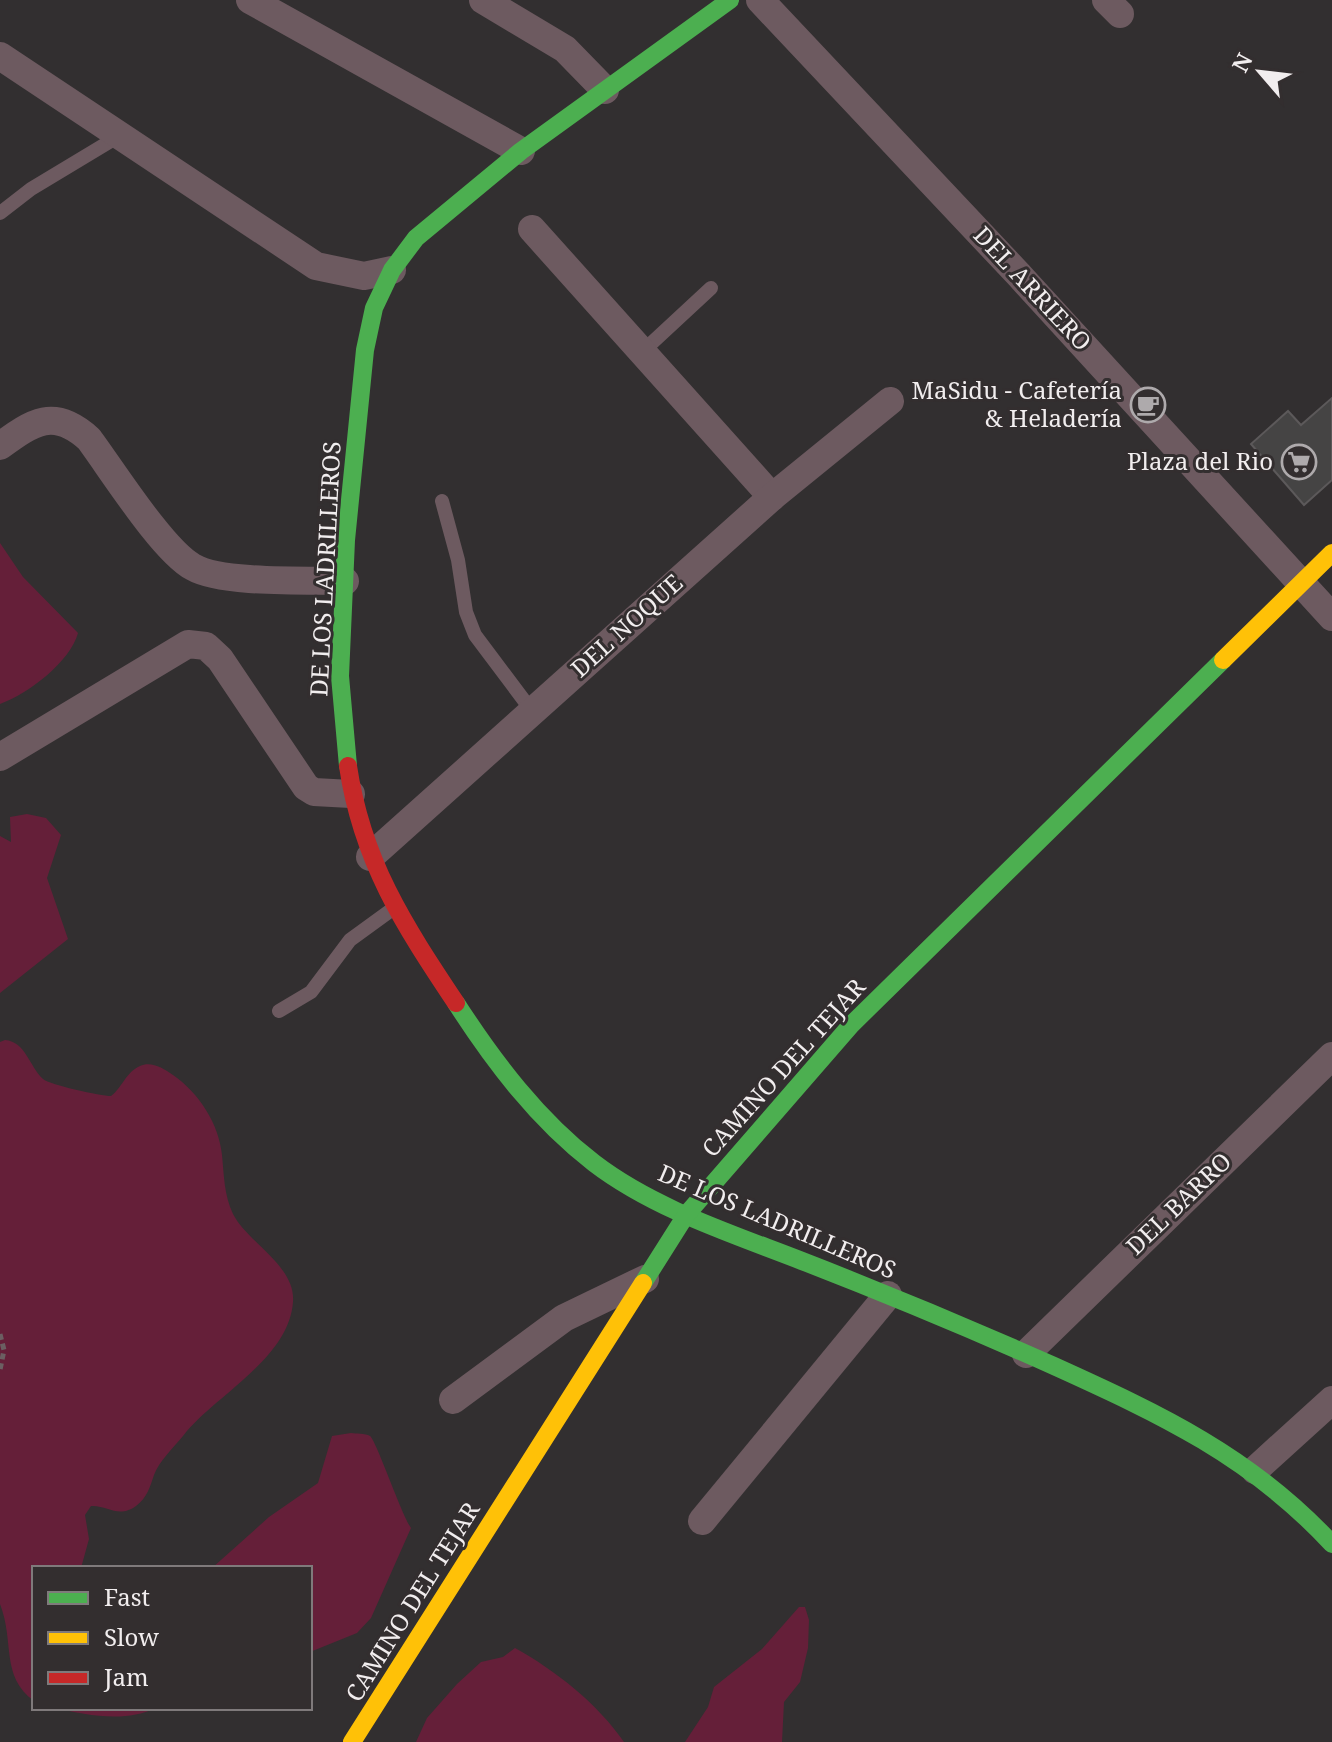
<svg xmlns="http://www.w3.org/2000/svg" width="1332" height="1742" viewBox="0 0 1332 1742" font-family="'Noto Serif',serif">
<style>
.green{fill:#651f39}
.building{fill:#454444;stroke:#5c595a;stroke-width:2}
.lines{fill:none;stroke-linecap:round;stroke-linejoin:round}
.path{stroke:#6b5f62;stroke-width:5;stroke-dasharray:6 4;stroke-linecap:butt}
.lane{stroke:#6d5a60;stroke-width:14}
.street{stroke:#6d5a60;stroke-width:28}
.fast{stroke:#4caf50;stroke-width:18}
.slow{stroke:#ffc107;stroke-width:18}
.jam{stroke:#c62828;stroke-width:18}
.labels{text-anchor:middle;stroke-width:6;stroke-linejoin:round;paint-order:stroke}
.street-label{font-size:24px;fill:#f1edee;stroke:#332e2f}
.poi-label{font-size:24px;fill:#f1edee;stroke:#332e2f;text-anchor:end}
</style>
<rect width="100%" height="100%" fill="#322f30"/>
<g class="green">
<path d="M 0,543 L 23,577 L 78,633 C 70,662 28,694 0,704 Z"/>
<path d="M 27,814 L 46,818 L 61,835 L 47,878 L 68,939 L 0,993 L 0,1000 L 0,836 L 11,842 L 10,817 Z"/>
<path d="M 5,1040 C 26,1042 29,1066 43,1079 C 50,1085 101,1096 111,1096 C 122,1088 126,1072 140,1066 C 151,1061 163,1068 173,1075 C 199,1093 219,1124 222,1155 C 224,1175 224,1195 233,1214 C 248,1243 296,1266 293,1302 C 289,1359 214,1396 183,1436 C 174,1447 159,1461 154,1475 C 150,1487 147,1498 136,1506 C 118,1519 108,1505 91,1506 L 85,1515 L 89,1539 L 81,1568 L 34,1568 L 34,1701 C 0,1676 15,1643 0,1604 L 0,1042 Z"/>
<path d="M 351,1433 C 356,1434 365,1433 370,1436 C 376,1440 401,1513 411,1528 L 371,1618 L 357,1633 L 310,1652 L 310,1568 L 212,1568 L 269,1517 L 318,1483 L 332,1436 Z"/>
<path d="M 799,1607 L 805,1607 L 809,1620 L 808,1648 L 800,1682 L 784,1702 L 782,1742 L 685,1742 L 708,1707 L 714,1687 L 762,1649 Z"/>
<path d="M 515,1648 C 555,1670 598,1704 624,1742 L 416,1742 L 427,1718 L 457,1684 L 481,1662 L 503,1657 Z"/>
<path d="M 55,1708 L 155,1708 C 126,1723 86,1715 55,1708 Z"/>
</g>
<path class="building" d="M 1332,398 L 1332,480 L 1304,505 L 1251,444 L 1288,411 L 1301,425 Z"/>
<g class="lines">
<path class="path" d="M 0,1334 L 4,1350 L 0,1370"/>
<g class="lane">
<path d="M 0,213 L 31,189 L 119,136"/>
<path d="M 642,352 L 711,288"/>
<path d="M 442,501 L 458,560 L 466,612 L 475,635 L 532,711"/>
<path d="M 279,1011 L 311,992 L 350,940 L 394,908"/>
</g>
<g class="street">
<path d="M 250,0 L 521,151"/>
<path d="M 483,0 L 565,49 L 605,90"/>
<path d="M 760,0 L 1019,275 L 1332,617"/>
<path d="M 1106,0 L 1120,14"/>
<path d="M 0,56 L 316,266 L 364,276 L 392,270"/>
<path d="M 532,229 L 772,497"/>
<path d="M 0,446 C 33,422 54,407 89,439 C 112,470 163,551 193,567 C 222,584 309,580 345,581"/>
<path d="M 0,757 L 188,644 L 206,646 L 220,659 L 306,787 L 314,792 L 351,794"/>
<path d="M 370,857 L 772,497 L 890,401"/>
<path d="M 1026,1354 L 1332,1056"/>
<path d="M 453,1400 L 564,1318 L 645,1279"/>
<path d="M 1255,1470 L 1332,1400"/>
<path d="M 702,1521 L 888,1295"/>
</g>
<g class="fast">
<path d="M 348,766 L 340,676 L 346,540 L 365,350 L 374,308 L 392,270 L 416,238 L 521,151 L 730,0"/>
<path d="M 456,1003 C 494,1062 538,1120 594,1163 C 654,1209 733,1234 802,1261 C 887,1294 971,1329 1054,1366 C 1160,1414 1252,1457 1332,1544"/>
<path d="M 643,1283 L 686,1215 L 851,1025 L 1223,660"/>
</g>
<g class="slow">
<path d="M 1223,660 L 1332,553"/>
<path d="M 352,1742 L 643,1283"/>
</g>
<path class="jam" d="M 348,766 C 362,861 404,925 456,1003"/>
</g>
<defs>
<g id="cafe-ring" transform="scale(1.8)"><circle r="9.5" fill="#332e2f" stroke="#aeaaac" stroke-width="1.5"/><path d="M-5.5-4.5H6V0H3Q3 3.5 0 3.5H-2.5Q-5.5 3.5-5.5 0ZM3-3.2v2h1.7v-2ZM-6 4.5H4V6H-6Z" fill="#aeaaac"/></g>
<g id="supermarket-ring" transform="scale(1.8)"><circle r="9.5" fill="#332e2f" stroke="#aeaaac" stroke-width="1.5"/><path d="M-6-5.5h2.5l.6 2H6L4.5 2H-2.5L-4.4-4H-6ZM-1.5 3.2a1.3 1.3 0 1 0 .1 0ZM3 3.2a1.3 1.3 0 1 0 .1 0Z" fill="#aeaaac"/></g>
</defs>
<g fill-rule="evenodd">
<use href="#cafe-ring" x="1148" y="405"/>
<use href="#supermarket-ring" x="1299" y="462"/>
</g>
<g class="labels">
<g class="street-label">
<text transform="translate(1032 289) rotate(47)" y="8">DEL ARRIERO</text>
<text transform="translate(326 569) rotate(-87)" y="8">DE LOS LADRILLEROS</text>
<text transform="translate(627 626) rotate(-42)" y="8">DEL NOQUE</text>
<text transform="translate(784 1068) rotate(-48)" y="8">CAMINO DEL TEJAR</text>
<text transform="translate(1179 1204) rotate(-44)" y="8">DEL BARRO</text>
<text transform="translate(777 1222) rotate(23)" y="8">DE LOS LADRILLEROS</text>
<text transform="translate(413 1602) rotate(-58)" y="8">CAMINO DEL TEJAR</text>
</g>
<g class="poi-label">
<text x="1122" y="399">MaSidu - Cafetería<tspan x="1122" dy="28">&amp; Heladería</tspan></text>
<text x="1273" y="470">Plaza del Rio</text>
</g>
</g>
<rect x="32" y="1566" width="280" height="144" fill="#332e2f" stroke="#7f7a7b" stroke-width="2"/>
<rect x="48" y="1592" width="40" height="12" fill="#4caf50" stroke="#7f7a7b" stroke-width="2"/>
<text x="104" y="1606" font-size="24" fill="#f1edee">Fast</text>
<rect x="48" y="1632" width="40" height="12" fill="#ffc107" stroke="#7f7a7b" stroke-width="2"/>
<text x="104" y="1646" font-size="24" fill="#f1edee">Slow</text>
<rect x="48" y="1672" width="40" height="12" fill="#c62828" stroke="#7f7a7b" stroke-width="2"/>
<text x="104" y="1686" font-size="24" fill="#f1edee">Jam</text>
<g transform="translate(1260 72) rotate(298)" stroke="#332e2f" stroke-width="6" paint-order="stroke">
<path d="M0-6L14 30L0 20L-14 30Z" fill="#f1edee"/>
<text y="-12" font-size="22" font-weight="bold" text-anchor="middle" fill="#f1edee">N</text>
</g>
</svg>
